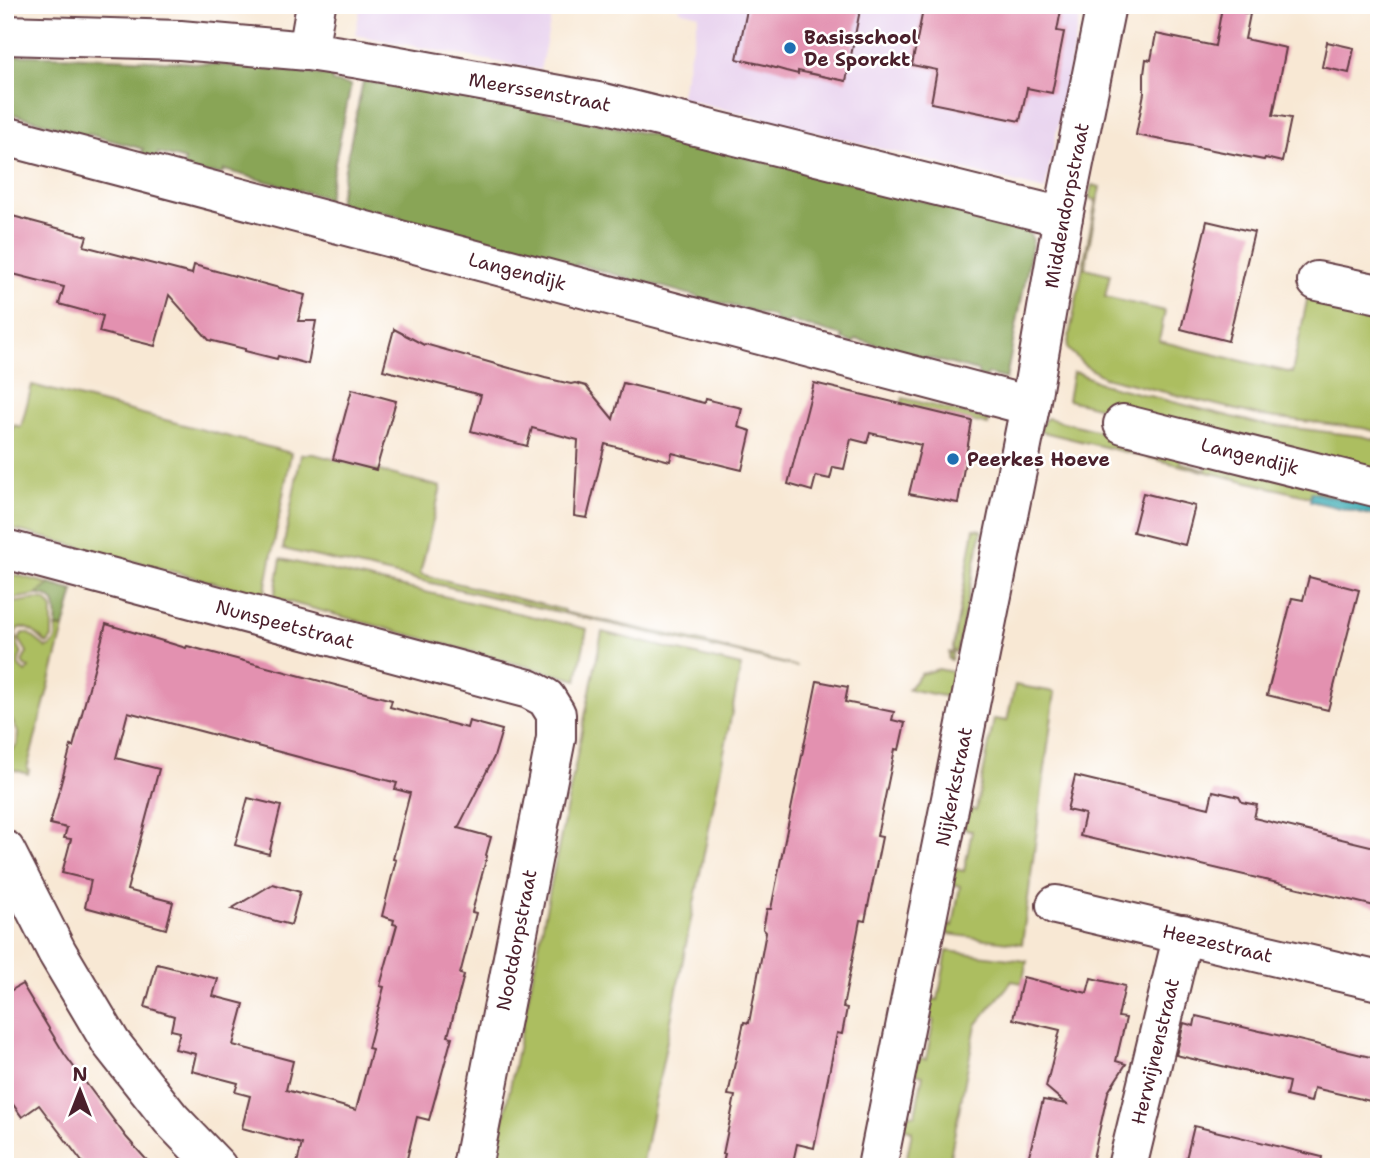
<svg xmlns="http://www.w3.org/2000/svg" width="1384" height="1172" viewBox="0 0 1384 1172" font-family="'Shantell Sans',sans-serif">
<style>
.built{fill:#e8d2ee}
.green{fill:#acbe61;stroke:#7b6e46;stroke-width:2}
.forest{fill:#89a557;stroke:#6a6241;stroke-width:2}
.water{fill:#39aab3;stroke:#42646f;stroke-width:2}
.building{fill:#e391b0}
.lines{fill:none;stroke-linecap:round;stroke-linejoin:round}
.minor-casing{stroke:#643d44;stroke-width:42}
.minor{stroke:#fff;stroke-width:38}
.poi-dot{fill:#1f6fb2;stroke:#fff;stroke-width:2.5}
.labels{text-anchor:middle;stroke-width:5;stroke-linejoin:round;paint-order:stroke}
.poi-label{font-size:19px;font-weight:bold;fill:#4a1f2b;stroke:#fff;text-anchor:start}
.street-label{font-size:19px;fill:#4a1f2b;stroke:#fff}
</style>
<rect width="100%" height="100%" fill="#fff"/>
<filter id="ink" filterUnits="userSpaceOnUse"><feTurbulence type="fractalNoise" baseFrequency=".0143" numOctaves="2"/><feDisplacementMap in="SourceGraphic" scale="14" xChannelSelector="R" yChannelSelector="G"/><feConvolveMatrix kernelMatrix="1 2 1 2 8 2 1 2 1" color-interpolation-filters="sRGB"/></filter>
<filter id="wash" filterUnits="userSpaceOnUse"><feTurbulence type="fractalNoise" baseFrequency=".00686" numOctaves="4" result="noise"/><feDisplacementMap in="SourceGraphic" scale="28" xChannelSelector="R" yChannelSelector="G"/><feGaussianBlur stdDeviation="1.57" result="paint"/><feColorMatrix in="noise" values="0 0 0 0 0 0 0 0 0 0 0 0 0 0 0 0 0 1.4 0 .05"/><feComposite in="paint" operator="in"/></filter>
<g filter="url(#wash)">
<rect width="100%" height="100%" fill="#f8e8d4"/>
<g class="built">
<path d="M 361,5 L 554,5 L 540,70 L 355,35 Z"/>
<path d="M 680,5 L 1082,5 L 1045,190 L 680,98 L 699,15 L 679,10 Z"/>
</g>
<g class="green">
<path d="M 1092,185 L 1100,187 L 1085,268 L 1110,274 L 1105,297 L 1165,311 L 1159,341 L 1292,373 L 1310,286 L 1379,300 L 1379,432 L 1362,428 L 1261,416 L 1104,377 L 1084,365 L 1067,348 L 1096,200 L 1089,198 Z"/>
<path d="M 1073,372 L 1079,373 L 1102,384 L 1260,424 L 1360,436 L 1379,440 L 1379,475 L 1068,400 Z"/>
<path d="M 32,385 L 291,453 L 264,596 L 5,527 L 5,458 L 14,425 L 21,427 Z"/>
<path d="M 903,398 L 989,420 L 988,425 L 901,404 Z"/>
<path d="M 1047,418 L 1161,446 L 1159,455 L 1163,456 L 1165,447 L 1182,451 L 1180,462 L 1206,470 L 1209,458 L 1379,499 L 1379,507 L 1312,492 L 1310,497 L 1039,431 L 1044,421 Z"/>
<path d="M 301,454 L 314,454 L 333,459 L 441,487 L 420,574 L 564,610 L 564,612 L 697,641 L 798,667 L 283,549 Z"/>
<path d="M 974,529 L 982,530 L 978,548 L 957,652 L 953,651 L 951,660 L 948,659 L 949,652 L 952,653 Z"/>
<path d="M 281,559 L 587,629 L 577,680 L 274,598 Z"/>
<path d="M 5,572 L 50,584 L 36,595 L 8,600 L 5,600 Z"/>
<path d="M 37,599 L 46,600 L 52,607 L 52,638 L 47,644 C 42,640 35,631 28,629 C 8,622 18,646 22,653 C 17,662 17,667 26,672 L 29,668 L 24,666 L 22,662 L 27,652 L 19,639 L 22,633 L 28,633 L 47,648 C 57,644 57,636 56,627 L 64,628 L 27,769 L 29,770 L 28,774 L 5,767 L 8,764 L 5,757 L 17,745 L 18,732 L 5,708 L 5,679 L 11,667 L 9,659 L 5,655 L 5,604 Z"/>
<path d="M 602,632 L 741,666 L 642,1167 L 494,1167 Z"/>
<path d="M 938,669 L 953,672 L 948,697 L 908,689 L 921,674 Z"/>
<path d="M 1015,685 L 1055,692 L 1022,944 L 947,934 L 948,925 L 953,926 L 960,886 L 952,884 L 955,869 L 964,871 L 972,831 L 963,828 L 967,809 L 976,810 L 994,719 L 1007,721 Z"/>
<path d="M 947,951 L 1027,961 L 1022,983 L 1012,981 L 976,1025 L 948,1167 L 905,1167 L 912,1131 L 904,1128 L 906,1114 L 915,1115 L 923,1075 L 915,1073 L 917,1058 L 926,1059 L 934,1020 L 926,1018 L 929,998 L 938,1000 Z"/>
</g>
<g class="forest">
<path d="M 5,55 C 115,56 224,63 332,76 L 332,82 L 351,85 L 325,211 L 324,197 L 298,190 L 294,203 L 281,199 L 284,186 L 224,170 L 222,174 L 182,172 L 185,160 L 158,153 L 155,165 L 142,153 L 143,149 L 88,134 L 84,146 L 63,141 L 66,129 L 5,112 Z"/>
<path d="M 363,81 C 415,89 467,97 519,107 C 689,140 857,185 1025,226 L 1033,240 L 1006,379 L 988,374 L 986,378 L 978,376 L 978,371 L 924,357 L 922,361 L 909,357 L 910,353 L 855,339 L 854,343 L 842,339 L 843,336 L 789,321 L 787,325 L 774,321 L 775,317 L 712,301 L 710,304 L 699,301 L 699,297 L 645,282 L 643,287 L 630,283 L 631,279 L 576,264 L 575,268 L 560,264 L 560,260 L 506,245 L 504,249 L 491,245 L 492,241 L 437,227 L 434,239 L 398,230 L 401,217 L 375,210 L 370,222 L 336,213 Z"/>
<path d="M 50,584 L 74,591 L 64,628 L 56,627 C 57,610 58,594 36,595 Z"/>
</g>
<path class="water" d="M 1311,492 L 1379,507 L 1379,517 L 1310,501 Z"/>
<g id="blocks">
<g class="building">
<path d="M 748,5 L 861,5 L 846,81 L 798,71 L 798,74 L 786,71 L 765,65 L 737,59 Z"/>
<path d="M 924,5 L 1062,5 L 1057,31 L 1064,32 L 1052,93 L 1027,88 L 1020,121 L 931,103 L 937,70 L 912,65 Z"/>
<path d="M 1222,7 L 1250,14 L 1245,39 L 1286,48 L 1273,115 L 1291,118 L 1282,162 L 1265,158 L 1264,160 L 1136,135 L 1144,93 L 1144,74 L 1146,59 L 1151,60 L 1156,34 L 1215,46 Z"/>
<path d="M 1327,42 L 1354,48 L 1349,73 L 1322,67 Z"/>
<path d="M 5,214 L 87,236 L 84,246 L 192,274 L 194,265 L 305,295 L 298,321 L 316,321 L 308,364 L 278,356 L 277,359 L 245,351 L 245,349 L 209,340 L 169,295 L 155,346 L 99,332 L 103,316 L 59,304 L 64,287 L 5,272 Z"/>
<path d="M 1207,221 L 1254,232 L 1228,341 L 1181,329 Z"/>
<path d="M 394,329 L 424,345 L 425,344 L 545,378 L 571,384 L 575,383 L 586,386 L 613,419 L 623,383 L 704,403 L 705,399 L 742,408 L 738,427 L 751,431 L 742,470 L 672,453 L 670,461 L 605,444 L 587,518 L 574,516 L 578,440 L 532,428 L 527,446 L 471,431 L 481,395 L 383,370 Z"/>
<path d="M 814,383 L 972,421 L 958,503 L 909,494 L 921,445 L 870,433 L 867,443 L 851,439 L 844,469 L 833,467 L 830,479 L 816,476 L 812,491 L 788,484 Z"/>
<path d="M 352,389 L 396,401 L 376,470 L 333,459 Z"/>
<path d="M 1143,493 L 1195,506 L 1185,545 L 1133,532 Z"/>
<path d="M 1309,577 L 1359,590 L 1328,710 L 1267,695 L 1292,598 L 1303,600 Z"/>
<path d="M 106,624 L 186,648 L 187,646 L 392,700 L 390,707 L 467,728 L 469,721 L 502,730 L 494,757 L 458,828 L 491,837 L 486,855 L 487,856 L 472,912 L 476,913 L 460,974 L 464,975 L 448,1036 L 452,1037 L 429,1120 L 417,1117 L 405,1167 L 296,1167 L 302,1144 L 242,1128 L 250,1096 L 235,1092 L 238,1083 L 192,1071 L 196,1054 L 175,1049 L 180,1032 L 171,1030 L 174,1016 L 145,1007 L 157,964 L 218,979 L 213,996 L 244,1004 L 233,1045 L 293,1061 L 286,1090 L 356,1110 L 372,1049 L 368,1048 L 384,987 L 380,986 L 397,925 L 393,924 L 394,920 L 382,916 L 396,860 L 393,859 L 410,793 L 395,789 L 397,783 L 128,712 L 116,758 L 159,769 L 127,890 L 173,902 L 166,929 L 85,907 L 91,880 L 62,873 L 71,839 L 64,838 L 67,828 L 50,824 L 71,746 L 73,747 Z"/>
<path d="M 817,681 L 848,687 L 845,702 L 894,712 L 892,720 L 905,723 L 899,750 L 895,749 L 877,836 L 882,837 L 865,921 L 860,920 L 843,1007 L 847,1008 L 842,1034 L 837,1033 L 814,1148 L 797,1144 L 792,1167 L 722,1167 L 725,1154 L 723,1154 L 735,1096 L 728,1095 L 744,1022 L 749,1023 L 766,932 L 763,929 L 767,909 L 771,909 Z"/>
<path d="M 1075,776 L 1209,808 L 1213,791 L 1239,797 L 1242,802 L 1257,805 L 1254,818 L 1379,848 L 1379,907 L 1080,836 L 1085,814 L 1067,810 Z"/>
<path d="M 248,798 L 281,806 L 269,854 L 235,845 Z"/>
<path d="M 273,884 L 300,892 L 291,925 L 231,909 Z"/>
<path d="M 1023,977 L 1087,993 L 1091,978 L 1125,986 L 1118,1017 L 1126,1018 L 1116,1061 L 1126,1064 L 1108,1092 L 1091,1167 L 1026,1167 L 1043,1100 L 1066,1104 L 1046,1087 L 1060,1030 L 1013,1019 Z"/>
<path d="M 22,984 L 65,1055 L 127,1138 L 153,1167 L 86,1167 L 39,1105 L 22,1117 L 5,1093 L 5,994 Z"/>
<path d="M 1196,1016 L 1379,1059 L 1379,1103 L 1314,1088 L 1311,1102 L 1286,1096 L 1289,1082 L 1176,1055 L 1184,1023 L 1194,1026 Z"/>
<path d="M 1194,1126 L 1322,1157 L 1320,1167 L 1184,1167 Z"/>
</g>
</g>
</g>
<g filter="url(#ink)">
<use href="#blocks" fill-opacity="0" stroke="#643d44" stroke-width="2"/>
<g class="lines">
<g class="minor-casing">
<g id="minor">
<path id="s1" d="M 5,35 L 180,40 L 308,51 L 360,59 L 603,103 L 1063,217"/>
<path d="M 308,51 L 316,5"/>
<path id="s2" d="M 5,136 L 1030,406"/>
<path d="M 1317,281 L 1379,294"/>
<path id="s3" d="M 1123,424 L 1379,488"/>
<path id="s4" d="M 5,549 L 529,689 L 546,698 L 556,714 L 556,738 L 472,1167"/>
<path d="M 5,850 L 57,952 L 111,1043 L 171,1119 L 217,1167"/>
<path id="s5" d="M 1056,905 L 1379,981"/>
<path id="s6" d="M 877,1167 L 1030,406 L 1063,217 L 1106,5"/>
<path id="s7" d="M 1127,1167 L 1183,934"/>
</g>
</g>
<use href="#minor" class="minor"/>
</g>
</g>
<g class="poi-dot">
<circle cx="790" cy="48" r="7"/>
<circle cx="953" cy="459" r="7"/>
</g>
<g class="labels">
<g class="poi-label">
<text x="804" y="44">Basisschool<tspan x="804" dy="22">De Sporckt</tspan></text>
<text x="967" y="466">Peerkes Hoeve</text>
</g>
<g class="street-label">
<text dy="7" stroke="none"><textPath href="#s1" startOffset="539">Meerssenstraat</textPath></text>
<text dy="7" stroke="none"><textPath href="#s6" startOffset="980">Middendorpstraat</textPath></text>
<text dy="7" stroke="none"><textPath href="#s2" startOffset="530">Langendijk</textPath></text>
<text dy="7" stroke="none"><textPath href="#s3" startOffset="131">Langendijk</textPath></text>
<text dy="7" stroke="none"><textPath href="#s4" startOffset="290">Nunspeetstraat</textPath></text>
<text dy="7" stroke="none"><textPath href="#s6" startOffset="388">Nijkerkstraat</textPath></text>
<text transform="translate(516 940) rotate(-79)" y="7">Nootdorpstraat</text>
<text dy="7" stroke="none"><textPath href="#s5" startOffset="166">Heezestraat</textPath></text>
<text dy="7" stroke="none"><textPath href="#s7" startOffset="119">Herwijnenstraat</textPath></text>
</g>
</g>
<rect width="1384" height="1172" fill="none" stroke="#fff" stroke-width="28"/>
<g transform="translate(80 1091)" stroke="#ffffff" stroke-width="5" paint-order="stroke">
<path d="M0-5L12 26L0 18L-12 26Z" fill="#4a1f2b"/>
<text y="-10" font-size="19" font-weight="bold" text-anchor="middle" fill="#4a1f2b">N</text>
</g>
</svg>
